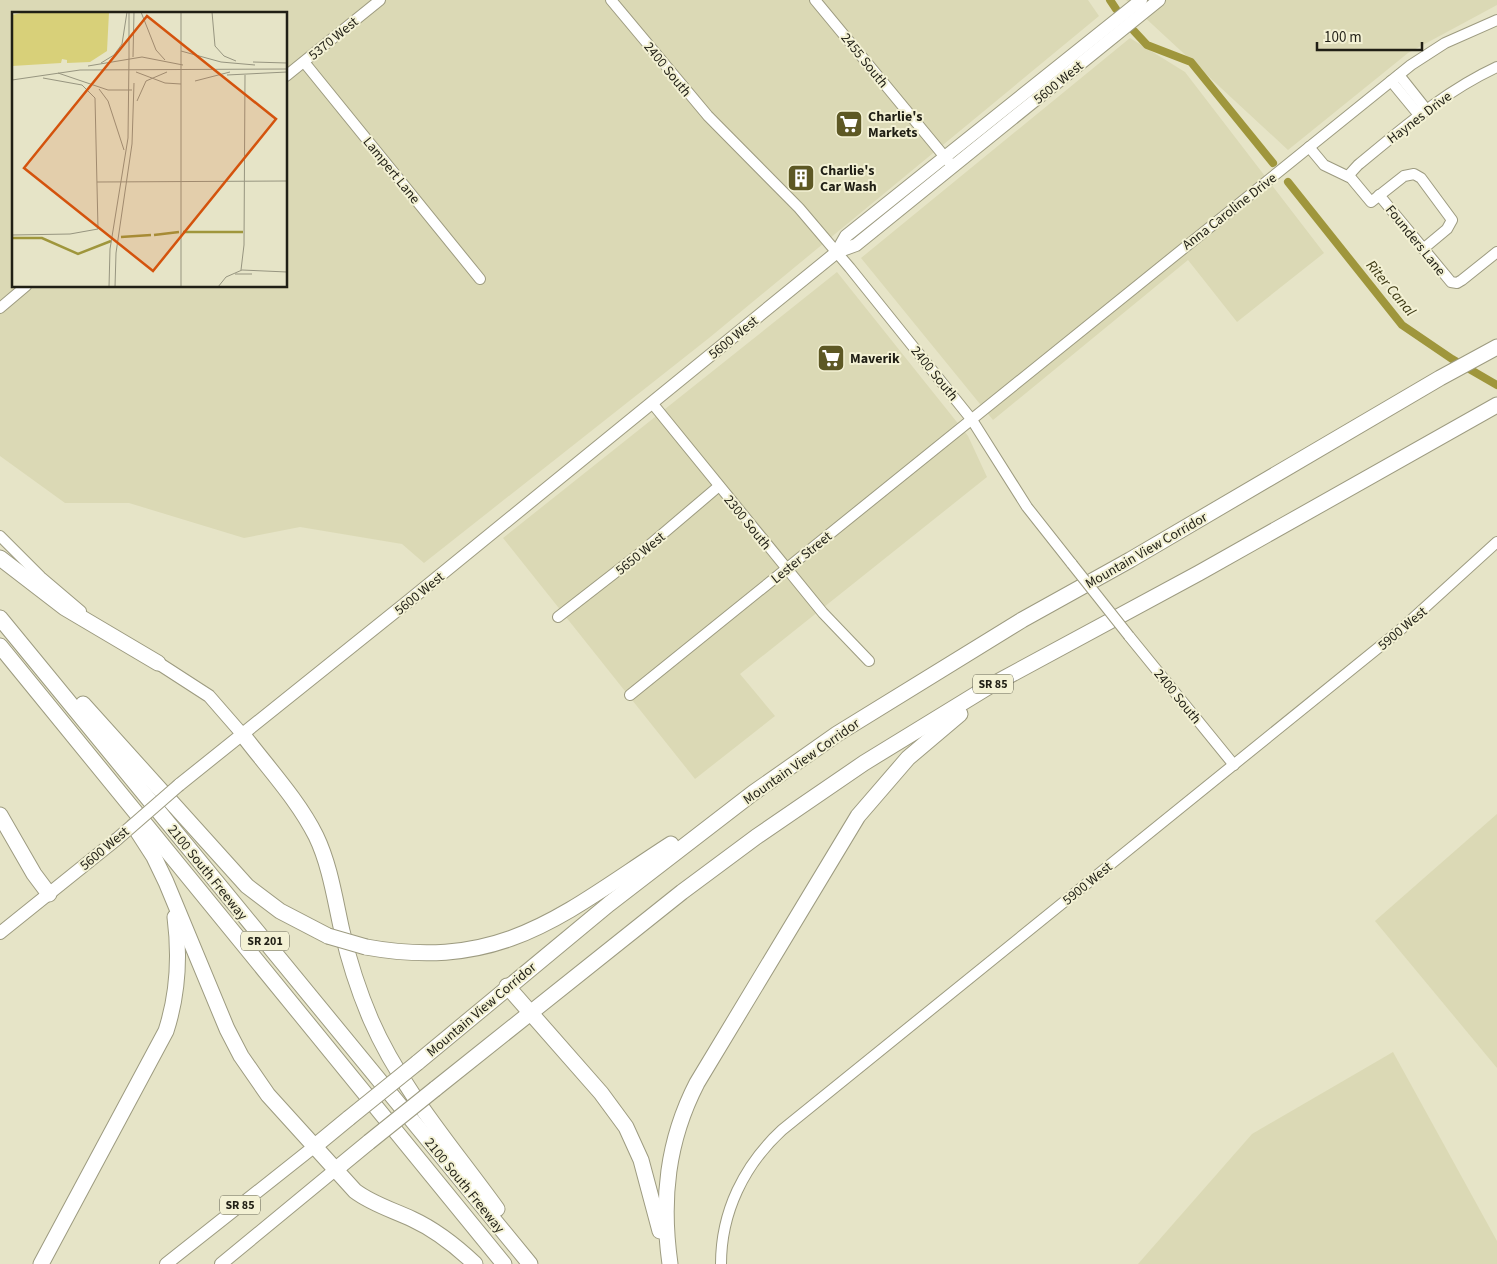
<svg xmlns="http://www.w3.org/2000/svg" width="1497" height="1264" viewBox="0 0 1497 1264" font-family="'Source Sans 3',sans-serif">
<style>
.built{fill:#dbd9b5;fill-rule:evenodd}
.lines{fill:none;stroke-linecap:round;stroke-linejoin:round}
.canal{stroke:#9f963c;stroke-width:8}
.minor-casing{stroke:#9d9b80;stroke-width:12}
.major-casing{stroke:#9d9b80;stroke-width:14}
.highway-casing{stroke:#9d9b80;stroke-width:17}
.minor{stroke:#fff;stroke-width:10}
.major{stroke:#fff;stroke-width:12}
.highway{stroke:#fff;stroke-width:15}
.minor-bridge-casing{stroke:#9d9b80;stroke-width:12;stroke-linecap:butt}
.major-bridge-casing{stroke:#9d9b80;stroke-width:14;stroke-linecap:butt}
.highway-bridge-casing{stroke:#9d9b80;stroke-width:17;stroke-linecap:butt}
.minor-bridge{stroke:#fff;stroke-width:10}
.major-bridge{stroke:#fff;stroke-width:12}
.highway-bridge{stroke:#fff;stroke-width:15}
.labels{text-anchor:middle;stroke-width:4;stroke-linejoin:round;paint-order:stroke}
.shield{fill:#f3f1d4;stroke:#5f5e4e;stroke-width:1}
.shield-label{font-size:12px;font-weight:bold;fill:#201f15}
.street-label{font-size:14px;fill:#201f15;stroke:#f3f1d4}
.poi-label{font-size:14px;font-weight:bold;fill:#201f15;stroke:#f3f1d4;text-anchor:start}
.water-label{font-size:15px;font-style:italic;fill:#3b3711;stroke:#f3f1d4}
.inset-river{fill:none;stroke:#9f963c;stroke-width:2.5}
.inset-road{fill:none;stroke:#979580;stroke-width:1}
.view{fill:#d4530d;fill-opacity:0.15;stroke:#d4530d;stroke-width:2.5}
.inset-edge{fill:none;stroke:#201f15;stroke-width:2.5}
</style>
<rect width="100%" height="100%" fill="#e6e4c7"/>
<g class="built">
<path d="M 0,0 L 1088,0 L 1099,16 L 709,338 L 424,563 L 402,544 L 300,527 L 244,538 L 129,503 L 65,503 L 0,456 ZM 14,14 L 286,14 L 286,286 L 14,286 Z"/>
<path d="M 1126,0 L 1497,0 L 1497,5 L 1408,53 L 1288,150 Z"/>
<path d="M 1130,38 L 1185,72 L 1324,253 L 1237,322 L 1188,260 L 993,420 L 861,258 Z"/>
<path d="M 837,272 L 968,436 L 987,477 L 740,674 L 775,716 L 695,779 L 503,538 Z"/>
<path d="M 1497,814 L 1497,1068 L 1375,921 Z"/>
<path d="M 1393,1052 L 1497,1241 L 1497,1264 L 1138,1264 L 1252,1134 Z"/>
</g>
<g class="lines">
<g class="canal">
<path d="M 1110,0 L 1116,9"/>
<path d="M 1134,31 L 1147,45 L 1191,62 L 1273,163"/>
<path d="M 1288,182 L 1402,325 L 1452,359 L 1497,385"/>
</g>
<g class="minor-casing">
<g id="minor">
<path d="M 611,0 L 708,116 L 799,208 L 850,268 L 972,420 L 1027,507 L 1072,564"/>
<path d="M 815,0 L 949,162"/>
<path d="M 304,62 L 480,279"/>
<path d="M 1399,75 L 1426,109"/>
<path d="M 286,76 L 380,0"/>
<path d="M 1391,81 L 1419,115"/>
<path d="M 1309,147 L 1324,165 L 1351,178 L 1371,202 L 1404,176 L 1414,174 L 1421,178 L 1452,220 L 1447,229 L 1423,249"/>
<path d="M 1348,176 L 1358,165 C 1402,129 1445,91 1497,67"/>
<path d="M 1379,195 L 1451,282 L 1457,283 L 1462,280 L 1497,252"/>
<path d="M 0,308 L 26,286"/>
<path d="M 652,403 L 823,613 L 869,661"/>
<path d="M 0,536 L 41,577 L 81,611"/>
<path d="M 558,617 L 639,554 L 719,486"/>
<path d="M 1129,636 L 1234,765"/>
<path d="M 630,695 L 1411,65 L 1445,43 L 1497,20"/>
<path d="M 721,1264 C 721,1212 744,1165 782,1130 L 1399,631 L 1497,542"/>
</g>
</g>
<g class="major-casing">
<g id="major">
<path d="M 837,252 L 846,236 L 1141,0"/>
<path d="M 158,663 L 209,696 L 243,735"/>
<path d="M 179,785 L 406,603 L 837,252 L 856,245 L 1159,0"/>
<path d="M 0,933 L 117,839"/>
<path d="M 166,1264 L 315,1146"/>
<path d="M 221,1264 L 335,1170"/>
</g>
</g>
<g class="highway-casing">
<g id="highway">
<path d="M 0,558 L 65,608 L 158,663"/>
<path d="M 0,618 L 530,1264"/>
<path d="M 0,646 L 504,1264"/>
<path d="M 83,704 L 247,886 L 280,911 L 328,936"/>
<path d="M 243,735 C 268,768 298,800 316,836 C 330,865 335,900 342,931 C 349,961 359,992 371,1020 C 401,1089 453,1148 497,1209"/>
<path d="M 0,815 L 34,874 L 49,894"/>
<path d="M 134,826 L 154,857 L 166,882 L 227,1029 L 241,1056 L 268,1095 L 355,1191 C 372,1204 393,1210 412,1219 C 436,1230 456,1246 475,1264"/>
<path d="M 366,947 C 503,972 564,913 671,844"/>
<path d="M 507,986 L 601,1093 L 626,1127 L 641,1160 L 660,1231"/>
<path d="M 417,1063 L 609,904 L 753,793 L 837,734 L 1022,620 L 1130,560 L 1440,378 L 1497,347"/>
<path d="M 435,1089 L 682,892 L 756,837 L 864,763 L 988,687 L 1199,573 L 1497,405"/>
<path d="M 315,1146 L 349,1118"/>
<path d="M 335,1170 L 369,1142"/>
<path d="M 41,1264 L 166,1031 C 178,994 180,956 175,917"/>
<path d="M 670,1264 C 661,1200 667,1141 697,1083 L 858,816 L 908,758 L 960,714"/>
</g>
</g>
<use href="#minor" class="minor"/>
<use href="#major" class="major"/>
<use href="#highway" class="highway"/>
<g class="minor-bridge-casing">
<path id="minor-bridge" d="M 1072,564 L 1129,636"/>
</g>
<g class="major-bridge-casing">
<path id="major-bridge" d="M 117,839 L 179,785"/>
</g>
<g class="highway-bridge-casing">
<g id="highway-bridge">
<path d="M 328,936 L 366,947"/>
<path d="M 349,1118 L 417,1063"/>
<path d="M 369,1142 L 435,1089"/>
</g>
</g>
<use href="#minor-bridge" class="minor-bridge"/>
<use href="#major-bridge" class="major-bridge"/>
<use href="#highway-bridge" class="highway-bridge"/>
</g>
<defs>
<g id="supermarket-square" transform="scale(1.4375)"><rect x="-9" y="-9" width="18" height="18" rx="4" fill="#5d5824" stroke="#f3f1d4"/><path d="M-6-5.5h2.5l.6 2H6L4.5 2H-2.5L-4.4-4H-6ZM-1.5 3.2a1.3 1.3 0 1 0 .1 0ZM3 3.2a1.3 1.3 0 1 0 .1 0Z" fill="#fff"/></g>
<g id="building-square" transform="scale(1.4375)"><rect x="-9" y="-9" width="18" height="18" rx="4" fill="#5d5824" stroke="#f3f1d4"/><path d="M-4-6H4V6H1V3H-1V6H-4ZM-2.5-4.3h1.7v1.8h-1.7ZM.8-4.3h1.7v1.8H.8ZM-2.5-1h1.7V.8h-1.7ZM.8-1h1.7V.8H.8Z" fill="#fff"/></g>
</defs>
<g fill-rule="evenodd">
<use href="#supermarket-square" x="849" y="124"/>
<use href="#building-square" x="801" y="178"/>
<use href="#supermarket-square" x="831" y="358"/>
</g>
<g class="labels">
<g class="shield">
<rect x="973" y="674.5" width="40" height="19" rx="4"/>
<rect x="241" y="931.5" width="48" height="19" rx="4"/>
<rect x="220" y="1195.5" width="40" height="19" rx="4"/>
</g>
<g class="shield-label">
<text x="993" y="688">SR 85</text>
<text x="265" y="945">SR 201</text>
<text x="240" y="1209">SR 85</text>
</g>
<g class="street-label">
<text transform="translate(333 38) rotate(-39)" y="5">5370 West</text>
<text transform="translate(865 60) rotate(51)" y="5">2455 South</text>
<text transform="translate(668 69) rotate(51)" y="5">2400 South</text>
<text transform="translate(1058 82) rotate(-39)" y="5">5600 West</text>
<text transform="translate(1419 117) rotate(-37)" y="5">Haynes Drive</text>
<text transform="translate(392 170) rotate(51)" y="5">Lampert Lane</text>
<text transform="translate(1229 211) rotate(-38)" y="5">Anna Caroline Drive</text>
<text transform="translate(1416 240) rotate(51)" y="5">Founders Lane</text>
<text transform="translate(733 337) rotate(-39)" y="5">5600 West</text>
<text transform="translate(935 373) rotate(51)" y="5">2400 South</text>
<text transform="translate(748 522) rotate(51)" y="5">2300 South</text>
<text transform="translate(1146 550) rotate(-30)" y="5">Mountain View Corridor</text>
<text transform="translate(640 553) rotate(-39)" y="5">5650 West</text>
<text transform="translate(801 557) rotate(-39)" y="5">Lester Street</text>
<text transform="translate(419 593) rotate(-39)" y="5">5600 West</text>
<text transform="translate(1402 628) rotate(-40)" y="5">5900 West</text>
<text transform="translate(1178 696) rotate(51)" y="5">2400 South</text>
<text transform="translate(801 761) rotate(-35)" y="5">Mountain View Corridor</text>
<text transform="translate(104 848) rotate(-40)" y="5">5600 West</text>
<text transform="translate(208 872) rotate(51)" y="5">2100 South Freeway</text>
<text transform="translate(1087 883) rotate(-39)" y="5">5900 West</text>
<text transform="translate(481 1009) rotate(-40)" y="5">Mountain View Corridor</text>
<text transform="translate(465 1185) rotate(51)" y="5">2100 South Freeway</text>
</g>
<g class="poi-label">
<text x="868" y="121">Charlie's<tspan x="868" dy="16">Markets</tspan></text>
<text x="820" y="175">Charlie's<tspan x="820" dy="16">Car Wash</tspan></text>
<text x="850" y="363">Maverik</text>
</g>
<g class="water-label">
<text transform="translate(1391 288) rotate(50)" y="5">Riter Canal</text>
</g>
</g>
<g transform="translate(12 12)">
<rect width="275" height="275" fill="#e6e4c7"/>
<path d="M 14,0 L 97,0 L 95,39 L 78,50 L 55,51 L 55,48 L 50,47 L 49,51 L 0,54 L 0,3 Z" fill="#d8d079"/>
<path class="inset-river" d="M 171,220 L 231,220M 142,223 L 167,220M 109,225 L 139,223M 0,226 L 30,226 L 66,242 L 99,229"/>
<path class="inset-road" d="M 129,0 L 144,38 L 153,48M 169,0 L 169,275M 200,0 L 203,34 L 212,44 L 224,49M 117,1 L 117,45M 169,39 L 209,50 L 243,53M 121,45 L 122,0M 241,50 L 275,51M 89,51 L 102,43 L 110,32 L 115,0M 76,54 L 130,45 L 171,53M 124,60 L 153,71 L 169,72M 46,61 L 96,78 L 120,78M 215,63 L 275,60M 0,68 L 68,58 L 275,57M 183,69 L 218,60M 87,77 L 96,89 L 112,138M 125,89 L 134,69 L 155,60M 85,170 L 275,169M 0,223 L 58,222 L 86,217 L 83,86 L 70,73 L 31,66M 229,258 L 232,233 L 233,63M 223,262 L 240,262M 97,275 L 98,237 L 116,126 L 117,45M 103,275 L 104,241 L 120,132 L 122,71M 206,275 L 214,265 L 230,258 L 275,260"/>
<path class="view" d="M 135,4 L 264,107 L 141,259 L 12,156 Z"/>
<rect width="275" height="275" class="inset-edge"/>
</g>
<path d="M1317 42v8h105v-8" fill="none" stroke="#201f15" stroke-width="2.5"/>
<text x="1324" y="42" font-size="15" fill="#201f15" stroke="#f3f1d4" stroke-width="4" paint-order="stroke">100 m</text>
</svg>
